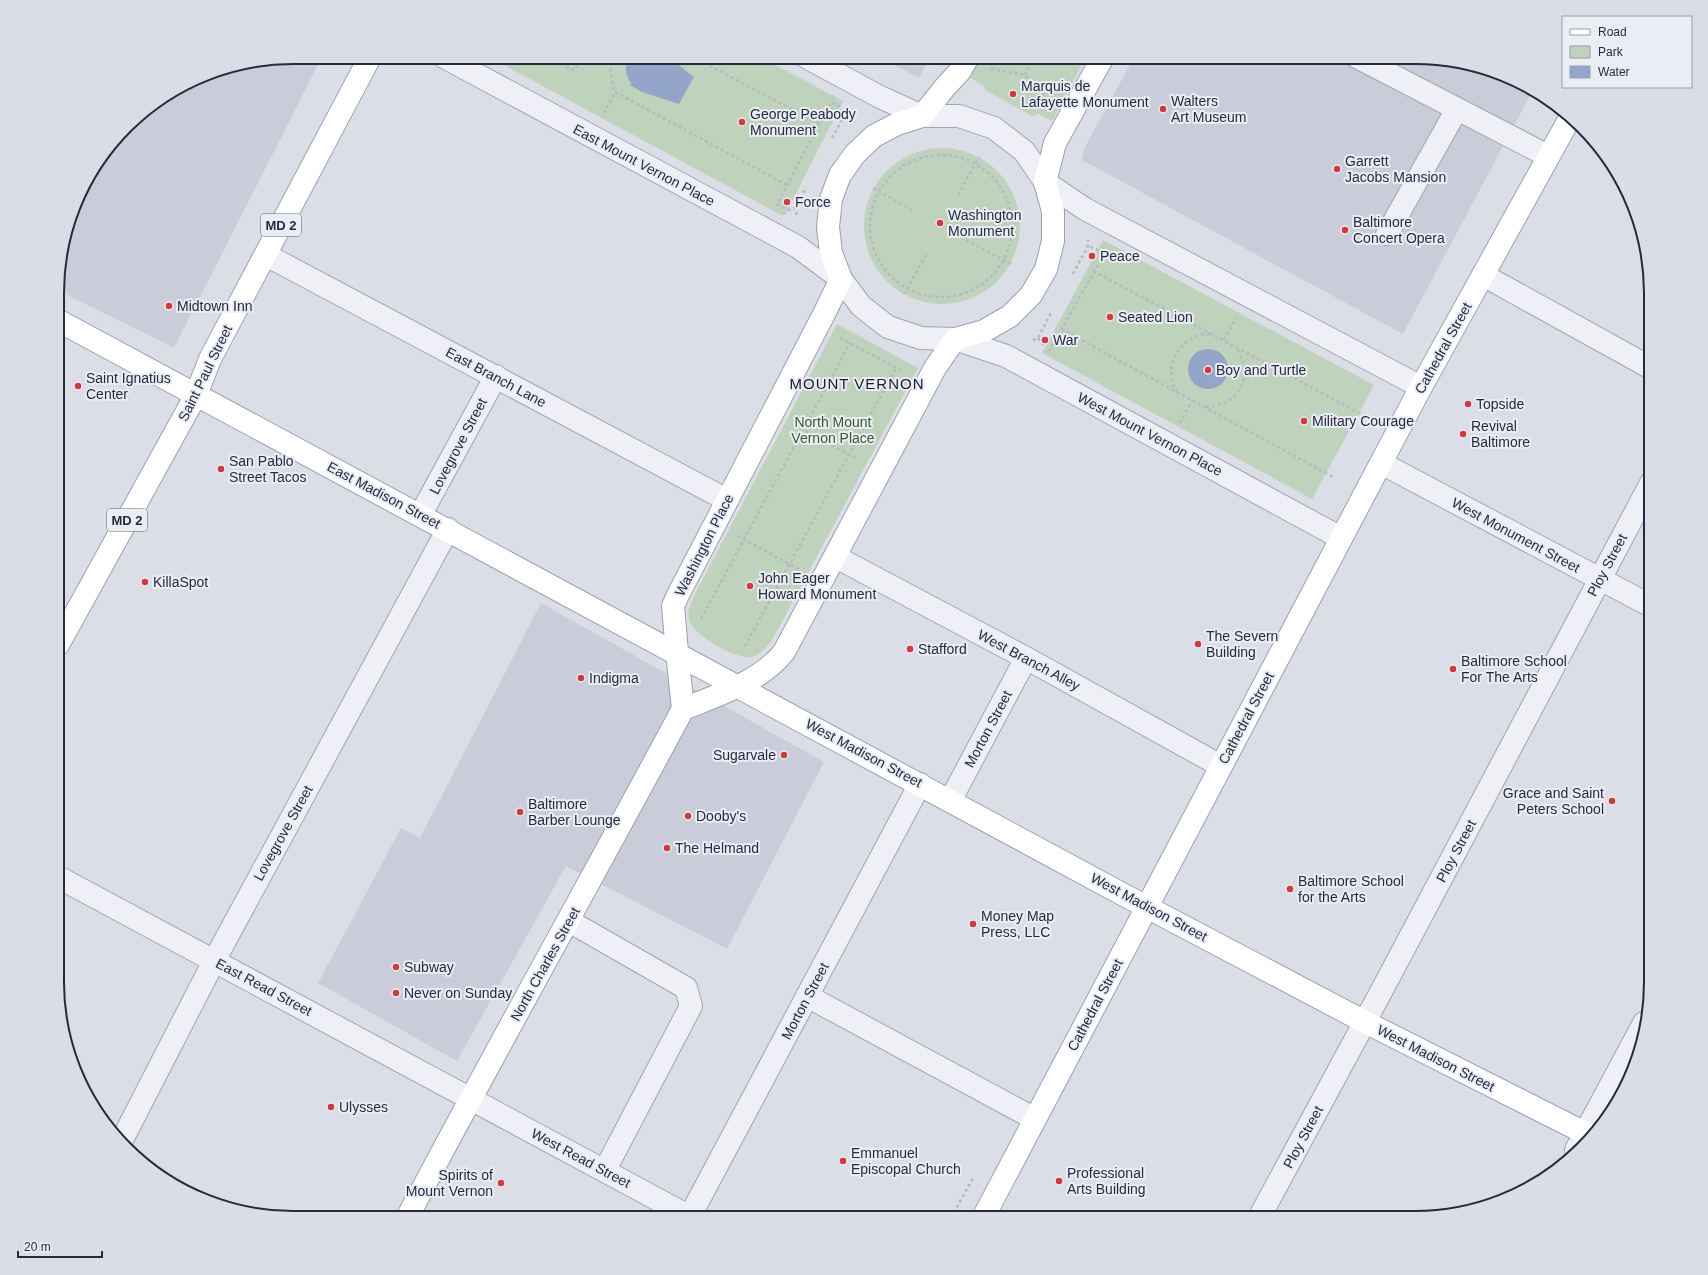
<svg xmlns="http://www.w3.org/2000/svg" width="1708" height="1275" viewBox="0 0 1708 1275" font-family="Arial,sans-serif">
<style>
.built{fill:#cacdd9}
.green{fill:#bed2bc}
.water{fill:#94a5ca}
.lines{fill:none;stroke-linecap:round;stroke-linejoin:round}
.minor-casing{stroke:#a1a4b1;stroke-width:24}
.major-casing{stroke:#9aa0b3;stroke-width:24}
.path{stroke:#b6b9c2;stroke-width:2.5;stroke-dasharray:3 3;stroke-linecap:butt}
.minor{stroke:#eff0f5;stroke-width:22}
.major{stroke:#fff;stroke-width:22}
.poi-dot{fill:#d63837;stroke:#ebedf5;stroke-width:1.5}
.labels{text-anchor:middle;stroke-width:4;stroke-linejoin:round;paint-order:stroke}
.shield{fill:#ebedf5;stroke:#606475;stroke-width:1}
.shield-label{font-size:13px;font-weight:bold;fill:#252a3e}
.poi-label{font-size:14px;fill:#252a3e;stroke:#ebedf5;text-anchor:start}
.street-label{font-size:14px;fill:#252a3e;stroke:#ebedf5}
.park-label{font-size:14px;fill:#325b31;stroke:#ebedf5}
.neighbourhood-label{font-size:15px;letter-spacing:1px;fill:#171b2f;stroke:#ebedf5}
.rim{fill:none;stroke:#252a3e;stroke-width:2}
</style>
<rect width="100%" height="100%" fill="#dcdee7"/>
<g class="built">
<path d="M 293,57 L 322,57 L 174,348 L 59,291 L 59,262 L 89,175 L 138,116 L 217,70 Z"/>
<path d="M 880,57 L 930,57 L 919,78 Z"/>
<path d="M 1134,57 L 1430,57 L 1505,75 L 1532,92 L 1403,334 L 1082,160 L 1085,147 Z"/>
<path d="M 541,603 L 824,762 L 727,949 L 566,866 L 457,1061 L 318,983 L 401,828 L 420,838 Z"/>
</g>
<g class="green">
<path d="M 489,57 L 760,57 L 843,101 L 785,215 L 781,215 Z"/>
<path d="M 980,57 L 1086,57 L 1052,121 L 1039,114 L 1032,116 L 985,90 L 984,86 L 969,77 Z"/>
<circle cx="942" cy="226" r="78"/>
<path d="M 1103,240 L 1374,385 L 1312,499 L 1042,353 Z"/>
<path d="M 837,324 L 918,368 L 771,642 C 765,648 760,655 752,657 C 736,660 692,635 689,619 C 687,611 691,603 694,596 Z"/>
</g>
<g class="water">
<path d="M 630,57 L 668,57 L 694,77 L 679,104 L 642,92 L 630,85 L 631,83 C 625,74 624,67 630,57 Z"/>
<circle cx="1208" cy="369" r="20"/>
</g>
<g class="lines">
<g class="minor-casing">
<g id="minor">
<path d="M 444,57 L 798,247 L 841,279 L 861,306 L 888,327 L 921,338 L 955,339 L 1006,356 L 1341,538"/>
<path d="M 806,57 L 880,97 L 922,116 L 959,116 L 994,128 L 1024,151 L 1045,182 L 1085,209 L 1421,387"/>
<path d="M 1357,57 L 1548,156"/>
<path d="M 1387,234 L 1457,109"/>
<path d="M 266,255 L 727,500"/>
<path d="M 1483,275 L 1651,368"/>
<path d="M 1381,463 L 1651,606"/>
<path d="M 421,514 L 496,376"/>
<path d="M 836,557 L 1026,658 L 1221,766"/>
<path d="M 950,801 L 1026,658"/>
<path d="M 58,877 L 692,1218"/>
<path d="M 569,921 L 686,988 L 691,1006 L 605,1170"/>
<path d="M 807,996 L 1035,1119"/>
<path d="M 122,1140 L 214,961 L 448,529"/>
<path d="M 1576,1150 L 1644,1023"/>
<path d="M 689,1218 L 920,784"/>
<path d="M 1259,1218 L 1382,990 L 1651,483"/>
</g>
</g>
<g class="major-casing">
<g id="major">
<path d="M 59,321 L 1124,895 L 1365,1022 L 1593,1137"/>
<path d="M 58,645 L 196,395 L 210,359 L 370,57"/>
<path d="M 683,709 C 718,695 760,682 784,652 L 935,368 L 955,339 L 984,331 L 1010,316 L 1031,295 L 1046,269 L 1053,241 L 1053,211 L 1045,182 L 1055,143 L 1103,57"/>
<path d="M 683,709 L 677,652 L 673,606 L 678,595 L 824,314 L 841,279 L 831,253 L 828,227 L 831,199 L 840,175 L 855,154 L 874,136 L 897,124 L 922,116 L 946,86 L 960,71 L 968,57"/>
<path d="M 407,1218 C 497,1047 592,879 683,709"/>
<path d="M 983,1218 L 1421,387 L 1571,116"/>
</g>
</g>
<g class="path">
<path d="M 544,57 L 575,70 L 581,57"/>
<path d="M 613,57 C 609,70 611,80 615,92 L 787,185"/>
<path d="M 694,57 L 819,124"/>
<path d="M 991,69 L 1025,75 L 1049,100"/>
<path d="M 1025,75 L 1034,57"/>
<path d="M 604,113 L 615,92"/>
<path d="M 832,138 L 844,116 L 846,116"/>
<circle cx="941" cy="226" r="71"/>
<path d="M 873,188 L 912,210"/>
<path d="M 958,195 L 979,157"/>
<path d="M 795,209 L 806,187"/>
<path d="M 797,215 L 795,208 L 788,210 L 777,204 L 831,102 L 841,107 L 844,116 L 851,115"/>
<path d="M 966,240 L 1011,264"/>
<path d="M 1093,271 L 1365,416"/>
<path d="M 1073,274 L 1088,246 L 1088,240"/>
<path d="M 904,294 L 927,253"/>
<path d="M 1061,329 L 1333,477"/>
<path d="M 840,338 L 904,372"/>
<path d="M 1038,338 L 1045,347"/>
<path d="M 1033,340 L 1038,338 L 1052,311"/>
<path d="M 1224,340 L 1236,318"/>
<path d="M 1049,351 L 1105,253 L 1088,246"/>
<path d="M 1177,392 C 1175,388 1172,384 1172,380 C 1168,362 1180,342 1197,336 C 1201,334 1206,334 1210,334"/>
<path d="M 1206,407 C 1238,406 1256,376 1236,348"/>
<path d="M 1180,423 L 1192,401"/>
<path d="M 795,425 L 857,459"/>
<path d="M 738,536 L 800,570"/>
<path d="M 701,619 L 850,343"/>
<path d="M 745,646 L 896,368"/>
<path d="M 951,1218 L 974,1176"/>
</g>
<use href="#minor" class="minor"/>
<use href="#major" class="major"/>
</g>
<g class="poi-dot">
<circle cx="1013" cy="94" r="4"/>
<circle cx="1163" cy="109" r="4"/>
<circle cx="742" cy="122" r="4"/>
<circle cx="1337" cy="169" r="4"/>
<circle cx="787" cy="202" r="4"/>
<circle cx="940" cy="223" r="4"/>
<circle cx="1345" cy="230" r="4"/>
<circle cx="1092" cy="256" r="4"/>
<circle cx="169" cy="306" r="4"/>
<circle cx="1110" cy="317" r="4"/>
<circle cx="1045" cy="340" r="4"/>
<circle cx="1208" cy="370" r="4"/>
<circle cx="78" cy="386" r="4"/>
<circle cx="1468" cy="404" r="4"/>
<circle cx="1304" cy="421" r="4"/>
<circle cx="1463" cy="434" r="4"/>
<circle cx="221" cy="469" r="4"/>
<circle cx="145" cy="582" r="4"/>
<circle cx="750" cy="586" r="4"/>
<circle cx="1198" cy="644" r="4"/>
<circle cx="910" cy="649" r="4"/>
<circle cx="1453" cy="669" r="4"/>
<circle cx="581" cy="678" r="4"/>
<circle cx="784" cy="755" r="4"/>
<circle cx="1612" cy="801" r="4"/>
<circle cx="520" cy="812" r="4"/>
<circle cx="688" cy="816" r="4"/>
<circle cx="667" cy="848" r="4"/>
<circle cx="1290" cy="889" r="4"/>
<circle cx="973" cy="924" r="4"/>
<circle cx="396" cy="967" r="4"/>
<circle cx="396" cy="993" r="4"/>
<circle cx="331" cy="1107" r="4"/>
<circle cx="843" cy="1161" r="4"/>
<circle cx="1059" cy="1181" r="4"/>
<circle cx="501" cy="1183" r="4"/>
</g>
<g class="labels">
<g class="shield">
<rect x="261" y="214" width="40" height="22" rx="3"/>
<rect x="107" y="509" width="40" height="22" rx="3"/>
</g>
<g class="shield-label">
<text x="281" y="230">MD 2</text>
<text x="127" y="525">MD 2</text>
</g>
<g class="poi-label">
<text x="1021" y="91">Marquis de<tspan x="1021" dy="16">Lafayette Monument</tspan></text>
<text x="1171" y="106">Walters<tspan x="1171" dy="16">Art Museum</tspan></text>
<text x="750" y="119">George Peabody<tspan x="750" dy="16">Monument</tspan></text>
<text x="1345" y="166">Garrett<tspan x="1345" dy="16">Jacobs Mansion</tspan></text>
<text x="795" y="207">Force</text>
<text x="948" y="220">Washington<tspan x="948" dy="16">Monument</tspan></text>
<text x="1353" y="227">Baltimore<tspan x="1353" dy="16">Concert Opera</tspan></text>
<text x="1100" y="261">Peace</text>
<text x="177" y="311">Midtown Inn</text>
<text x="1118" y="322">Seated Lion</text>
<text x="1053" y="345">War</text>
<text x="1216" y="375">Boy and Turtle</text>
<text x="86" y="383">Saint Ignatius<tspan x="86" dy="16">Center</tspan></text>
<text x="1476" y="409">Topside</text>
<text x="1312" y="426">Military Courage</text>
<text x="1471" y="431">Revival<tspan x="1471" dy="16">Baltimore</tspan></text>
<text x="229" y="466">San Pablo<tspan x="229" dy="16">Street Tacos</tspan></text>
<text x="758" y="583">John Eager<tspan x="758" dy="16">Howard Monument</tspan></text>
<text x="153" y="587">KillaSpot</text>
<text x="1206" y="641">The Severn<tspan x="1206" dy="16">Building</tspan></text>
<text x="918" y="654">Stafford</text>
<text x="1461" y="666">Baltimore School<tspan x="1461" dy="16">For The Arts</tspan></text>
<text x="589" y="683">Indigma</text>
<text x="776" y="760" text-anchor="end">Sugarvale</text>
<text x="1604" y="798" text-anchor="end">Grace and Saint<tspan x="1604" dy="16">Peters School</tspan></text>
<text x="528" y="809">Baltimore<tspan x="528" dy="16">Barber Lounge</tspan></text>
<text x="696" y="821">Dooby's</text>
<text x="675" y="853">The Helmand</text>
<text x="1298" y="886">Baltimore School<tspan x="1298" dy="16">for the Arts</tspan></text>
<text x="981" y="921">Money Map<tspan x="981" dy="16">Press, LLC</tspan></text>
<text x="404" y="972">Subway</text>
<text x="404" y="998">Never on Sunday</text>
<text x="339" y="1112">Ulysses</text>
<text x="851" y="1158">Emmanuel<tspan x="851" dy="16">Episcopal Church</tspan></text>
<text x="1067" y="1178">Professional<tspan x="1067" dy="16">Arts Building</tspan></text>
<text x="493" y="1180" text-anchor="end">Spirits of<tspan x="493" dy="16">Mount Vernon</tspan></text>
</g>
<g class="street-label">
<text transform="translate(644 165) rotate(28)" y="5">East Mount Vernon Place</text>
<text transform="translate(1443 348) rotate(-61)" y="5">Cathedral Street</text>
<text transform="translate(205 373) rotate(-64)" y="5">Saint Paul Street</text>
<text transform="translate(496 377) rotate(28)" y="5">East Branch Lane</text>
<text transform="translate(1150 434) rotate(28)" y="5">West Mount Vernon Place</text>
<text transform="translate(458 446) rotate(-62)" y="5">Lovegrove Street</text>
<text transform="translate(384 495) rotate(28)" y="5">East Madison Street</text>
<text transform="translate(1516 535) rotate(28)" y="5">West Monument Street</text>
<text transform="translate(704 545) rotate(-63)" y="5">Washington Place</text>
<text transform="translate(1607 565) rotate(-62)" y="5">Ploy Street</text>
<text transform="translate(1029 660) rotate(28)" y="5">West Branch Alley</text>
<text transform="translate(1246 718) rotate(-62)" y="5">Cathedral Street</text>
<text transform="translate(988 729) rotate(-62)" y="5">Morton Street</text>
<text transform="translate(864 753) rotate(28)" y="5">West Madison Street</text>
<text transform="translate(283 833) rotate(-61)" y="5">Lovegrove Street</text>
<text transform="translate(1456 851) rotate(-62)" y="5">Ploy Street</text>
<text transform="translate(1149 907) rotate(28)" y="5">West Madison Street</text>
<text transform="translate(545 964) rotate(-61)" y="5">North Charles Street</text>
<text transform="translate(264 987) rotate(28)" y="5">East Read Street</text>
<text transform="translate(805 1001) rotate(-62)" y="5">Morton Street</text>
<text transform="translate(1095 1005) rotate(-62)" y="5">Cathedral Street</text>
<text transform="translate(1436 1058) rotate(27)" y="5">West Madison Street</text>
<text transform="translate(1303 1137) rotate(-62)" y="5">Ploy Street</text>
<text transform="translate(581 1158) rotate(28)" y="5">West Read Street</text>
</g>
<g class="park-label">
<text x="833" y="427">North Mount<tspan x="833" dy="16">Vernon Place</tspan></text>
</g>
<g class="neighbourhood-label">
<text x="857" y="389">MOUNT VERNON</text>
</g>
</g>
<path d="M0 0H1708V1275H0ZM293 64H1415A229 229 0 0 1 1644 293V982A229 229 0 0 1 1415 1211H293A229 229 0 0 1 64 982V293A229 229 0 0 1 293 64Z" fill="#dbdde6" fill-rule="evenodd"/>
<path class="rim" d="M293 64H1415A229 229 0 0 1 1644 293V982A229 229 0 0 1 1415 1211H293A229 229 0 0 1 64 982V293A229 229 0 0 1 293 64Z"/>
<rect x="1562" y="16" width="130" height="72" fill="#ebedf5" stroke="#9c9fac"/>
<rect x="1570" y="29" width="20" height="6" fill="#ffffff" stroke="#9c9fac"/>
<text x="1598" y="36" font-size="12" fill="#252a3e">Road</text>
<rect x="1570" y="46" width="20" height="12" fill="#bed2bc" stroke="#9c9fac"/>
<text x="1598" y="56" font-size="12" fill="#252a3e">Park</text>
<rect x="1570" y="66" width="20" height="12" fill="#94a5ca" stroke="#9c9fac"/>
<text x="1598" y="76" font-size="12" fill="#252a3e">Water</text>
<path d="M18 1251v6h84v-6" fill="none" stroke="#252a3e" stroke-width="2"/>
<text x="24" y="1251" font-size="12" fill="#252a3e" stroke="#ebedf5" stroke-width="3" paint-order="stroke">20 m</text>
</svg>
